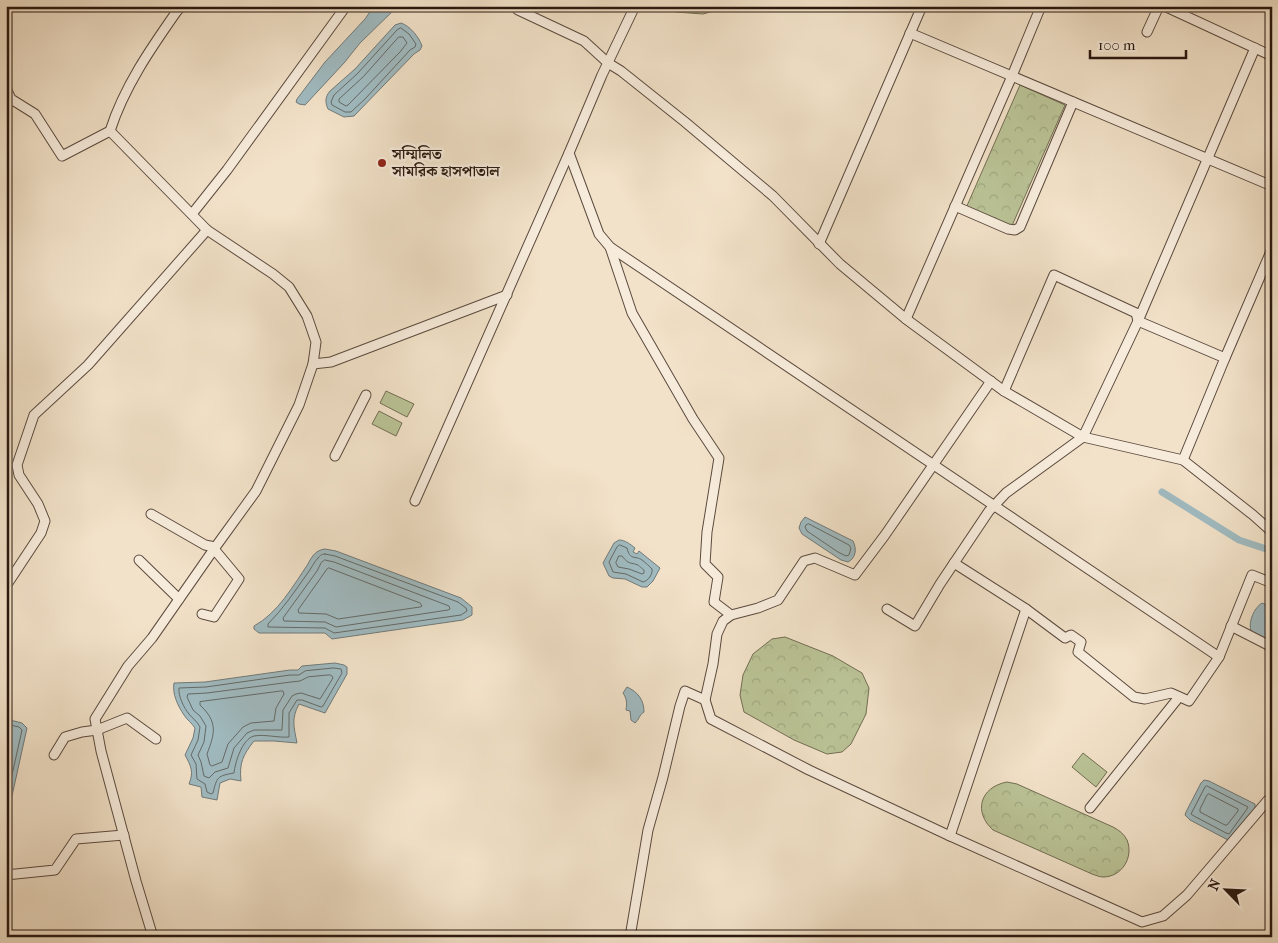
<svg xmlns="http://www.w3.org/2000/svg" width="1278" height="943" viewBox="0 0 1278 943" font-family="'IM FELL French Canon','Noto Serif Bengali',serif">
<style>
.forest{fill:url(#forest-crowns);stroke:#726e53}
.garden{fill:#bac396;stroke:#726e53}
.water{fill:#a0bbc1;stroke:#707a7a}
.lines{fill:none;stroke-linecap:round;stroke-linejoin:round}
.shore{stroke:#646a68;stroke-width:1}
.canal{stroke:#a0bbc1;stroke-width:7}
.minor-casing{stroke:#5b4a3e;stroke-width:11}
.minor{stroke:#f7ecdc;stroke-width:9}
.poi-dot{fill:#8f2418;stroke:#f7ecdc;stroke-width:2}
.labels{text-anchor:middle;stroke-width:5;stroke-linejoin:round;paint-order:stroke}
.poi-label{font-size:15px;font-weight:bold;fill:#291810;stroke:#f7ecdc;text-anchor:start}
</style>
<defs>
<pattern id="forest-crowns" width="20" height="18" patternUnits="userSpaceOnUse" patternTransform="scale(1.25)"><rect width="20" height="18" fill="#bac396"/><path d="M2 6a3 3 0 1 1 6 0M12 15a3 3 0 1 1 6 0" fill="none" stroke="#a0a780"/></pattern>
</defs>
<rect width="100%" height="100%" fill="#f2e2c9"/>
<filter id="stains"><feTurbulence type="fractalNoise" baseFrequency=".004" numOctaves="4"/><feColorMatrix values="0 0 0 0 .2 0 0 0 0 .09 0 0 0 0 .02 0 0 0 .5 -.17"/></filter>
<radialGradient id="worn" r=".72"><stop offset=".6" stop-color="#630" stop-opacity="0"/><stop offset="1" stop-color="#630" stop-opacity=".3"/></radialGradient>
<g class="forest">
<path d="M 1020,85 L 1065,105 L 1011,228 L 966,208 Z"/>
<path d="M 785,637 L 833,656 L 862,673 L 869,688 L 866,714 L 851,744 L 842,752 L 827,754 L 794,740 L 744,712 L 740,695 L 743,675 L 753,654 L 772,639 Z"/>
<path d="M 1007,782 L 1017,784 L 1113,827 C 1119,830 1124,834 1127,840 C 1134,857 1122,877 1103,877 C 1100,877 1095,875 1092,874 L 993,830 C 973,812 980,787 1007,782 Z"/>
</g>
<g class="garden">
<path d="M 664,6 L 726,6 L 725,8 L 703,14 L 676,12 Z"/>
<path d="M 386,391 L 414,404 L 407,417 L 380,403 Z"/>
<path d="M 379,411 L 402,423 L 396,436 L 372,424 Z"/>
<path d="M 1083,753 L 1107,772 L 1096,787 L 1072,767 Z"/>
</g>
<g class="water">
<path d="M 374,6 L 398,6 L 360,43 L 344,63 L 305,105 L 299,104 L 296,102 L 297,99 L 325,62 L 365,19 Z"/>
<path d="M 401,23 C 410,26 419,37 422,46 L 420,50 L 414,54 L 354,116 L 344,117 L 328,109 C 325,102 325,97 330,91 L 355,69 L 395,25 Z"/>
<path d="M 805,517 L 853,541 C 857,549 856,558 848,562 L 841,560 L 802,534 L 799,528 L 801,522 Z"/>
<path d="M 619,540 C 625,540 630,544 635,548 L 633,552 L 637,554 L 639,551 L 660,568 L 653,581 L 647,587 L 642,587 L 625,579 L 613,578 L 609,576 L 603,563 L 614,543 Z"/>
<path d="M 325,549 L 336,551 L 461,598 L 472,607 L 472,615 L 463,620 L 332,639 L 325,633 L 259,633 L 254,629 L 254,626 C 278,613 293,586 308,564 C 312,556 316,550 325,549 Z"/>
<path d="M 1262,603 L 1272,607 L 1272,642 L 1251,631 C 1248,622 1254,608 1262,603 Z"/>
<path d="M 335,663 L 344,665 L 347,667 L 347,674 L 325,713 L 299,704 C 291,719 294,727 297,743 L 274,741 L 254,741 C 243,755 239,763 241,781 L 230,779 L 220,783 L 217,800 L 202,797 L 201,787 L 189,784 C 194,772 191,766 185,755 L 193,738 L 195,728 C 192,723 187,720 184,715 C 178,706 172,694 174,683 L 205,682 L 290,670 L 298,670 L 302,666 Z"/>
<path d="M 627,687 C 638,692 644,700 644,712 C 639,715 639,720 635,723 L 631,720 L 630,711 L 626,710 C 627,703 627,699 623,693 Z"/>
<path d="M 6,719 L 22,723 L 27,728 L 6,823 Z"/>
<path d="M 1204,780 L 1209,781 L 1255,804 L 1255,808 L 1231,840 L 1228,840 L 1190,820 L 1185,815 L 1186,812 L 1201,783 Z"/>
</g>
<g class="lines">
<g class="shore">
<path d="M 401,28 L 409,34 L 416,44 L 415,47 L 410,50 L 365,99 L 351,112 L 345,112 L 332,105 L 331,102 L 334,95 L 358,73 L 397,30 Z"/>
<path d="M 399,37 L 403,37 L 407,43 L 400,52 L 348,105 L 346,106 L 339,102 L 339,99 L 363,77 Z"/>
<path d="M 809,524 L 849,545 L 851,548 L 849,555 L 846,556 L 838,552 L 807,531 L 805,527 L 806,525 Z"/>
<path d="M 620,545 L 627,548 C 630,561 635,555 642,560 C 646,563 649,566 652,569 C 653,574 648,581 643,582 L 626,574 L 613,572 L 609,562 L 617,547 Z"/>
<path d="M 325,554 L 335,556 L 458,602 L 466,608 L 467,611 L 461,615 L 334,633 L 325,628 L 268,627 L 268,624 C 283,609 295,591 307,574 C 311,569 314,562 318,558 C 322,554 320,555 325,554 Z"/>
<path d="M 619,556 L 622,556 C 629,565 630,562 638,565 C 639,566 644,570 644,570 L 644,573 L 642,574 L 629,569 L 618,567 L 616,563 Z"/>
<path d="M 325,560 L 334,562 L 449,606 L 450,609 L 448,610 L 336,627 L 325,622 L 284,621 L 283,618 L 317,571 L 321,563 Z"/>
<path d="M 329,568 L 420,603 L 422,606 L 420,607 L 338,619 L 326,614 L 299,613 L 298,610 L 327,569 Z"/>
<path d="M 334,668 L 341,669 L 342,673 L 323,706 L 321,707 L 302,700 L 297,700 L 289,713 L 289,737 C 278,738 265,734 254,736 C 242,739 235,763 234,773 C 217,776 217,777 213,793 L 211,794 L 207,792 L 205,784 L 197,779 L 196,764 L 191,755 L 198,740 L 200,727 C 197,721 193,719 189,714 C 184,708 178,696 179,688 L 206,687 L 290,675 L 299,675 L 305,671 Z"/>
<path d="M 330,675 L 332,676 L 333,678 L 320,699 L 301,693 L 296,694 L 292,696 L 283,710 L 282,730 L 254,730 L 247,733 L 234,748 L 228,768 L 215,772 L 209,778 L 204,776 L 201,762 L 198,755 L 204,742 L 206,726 L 200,716 L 193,710 L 187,697 L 188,694 L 207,693 L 291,682 L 300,681 L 308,677 Z"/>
<path d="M 281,691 L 283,691 L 284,694 L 276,708 L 274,721 L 251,723 L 243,727 L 228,744 L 222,762 L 212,766 L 210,765 L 207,754 C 215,733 218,722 200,705 L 200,702 Z"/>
<path d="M 6,724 L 19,727 L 22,730 L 6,802"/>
<path d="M 1207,786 L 1248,807 L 1247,809 L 1229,834 L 1226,833 L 1194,816 L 1191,814 L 1205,787 Z"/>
<path d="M 1209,794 L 1238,809 L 1238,811 L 1227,825 L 1225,825 L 1200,812 L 1200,809 L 1207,795 Z"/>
</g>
<path class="canal" d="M 1162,492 L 1239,540 L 1272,551"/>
<g class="minor-casing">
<g id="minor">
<path d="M 514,6 L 518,10 L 584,41 L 608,63 L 621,71 L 685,122 L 773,196 L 840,264 L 906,319 L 1004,391 L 1083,437 L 1183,460 L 1253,515 L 1272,532"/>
<path d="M 1164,6 L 1272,56"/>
<path d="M 1147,32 L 1159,6"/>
<path d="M 910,33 L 1272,186"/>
<path d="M 1255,48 L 1138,321 L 1225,358 L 1272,249"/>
<path d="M 6,88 L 11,99 L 35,114 L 62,156 L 110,131"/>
<path d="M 569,153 L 599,234 L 610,247 L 632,313 L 693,419 L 719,458 L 707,532 L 705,564 L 718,577 L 714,602 L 731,615 L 723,621 L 717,634 L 713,664 L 705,700 L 685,691 L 680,706 L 663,777 L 648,830 L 630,937"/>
<path d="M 955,206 L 1008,229 L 1015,230 L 1020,227 L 1073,102"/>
<path d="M 192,214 L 227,170 L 346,6"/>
<path d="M 819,244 L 922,6"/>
<path d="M 610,247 L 1219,657"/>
<path d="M 906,319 L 1012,76 L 1041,6"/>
<path d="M 313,364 L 331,362 L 507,295"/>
<path d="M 335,456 L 366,395"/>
<path d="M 1183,460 L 1225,358"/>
<path d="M 415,501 L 569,153 L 602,75 L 635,6"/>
<path d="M 151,514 L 205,545 L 215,547"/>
<path d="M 139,560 L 179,599"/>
<path d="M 954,563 L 1026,609 L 950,836 L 1142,922 L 1163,916 L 1187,895 L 1268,800 L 1272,799"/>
<path d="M 6,586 L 41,533 L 45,521 L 38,504 L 19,475 L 17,465 L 34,415 L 88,365 L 207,230"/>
<path d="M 887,609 L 915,626 L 940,584 L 989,511 L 1006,493 L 1083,437 L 1138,321 L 1136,313 L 1054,275 L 1004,391"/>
<path d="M 1026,609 L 1065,638 L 1071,635 L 1081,642 L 1078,652 L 1134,697 L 1145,699 L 1171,693 L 1189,701 L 1219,657 L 1252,575 L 1272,583"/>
<path d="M 202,614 L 214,617 L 239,579 L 214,549"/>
<path d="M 731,615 L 758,608 L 778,600 L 804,561 L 815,558 L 855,575 L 885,535 L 991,381"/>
<path d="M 1231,626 L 1272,647"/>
<path d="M 705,700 L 711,719 L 809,770 L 950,836"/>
<path d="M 54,755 L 65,737 L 82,732 L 97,730 L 127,718 L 156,739"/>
<path d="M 1090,808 L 1179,697"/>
<path d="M 6,875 L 55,870 L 76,839 L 124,835"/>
<path d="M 153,937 L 136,881 L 101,751 L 95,719 L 128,666 L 152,638 L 214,549 L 256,491 L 299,405 L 313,364 L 316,342 L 307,316 L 289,287 L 273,274 L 207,230 L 110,131 C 124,87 151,48 177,11 L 182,6"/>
</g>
</g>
<use href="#minor" class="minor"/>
</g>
<circle class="poi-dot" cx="382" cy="163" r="5"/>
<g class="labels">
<g class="poi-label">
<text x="392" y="159">সম্মিলিত<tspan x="392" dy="17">সামরিক হাসপাতাল</tspan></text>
</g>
</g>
<rect width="1278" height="943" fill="none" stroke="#f2e2c9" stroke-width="25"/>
<rect x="8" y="8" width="1263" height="928" fill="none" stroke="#291810" stroke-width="2.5"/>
<rect x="12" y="12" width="1253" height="918" fill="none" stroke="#291810"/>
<g transform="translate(1226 890) rotate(294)" stroke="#f7ecdc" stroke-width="4" paint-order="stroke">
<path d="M0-4L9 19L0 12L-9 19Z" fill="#291810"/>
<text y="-8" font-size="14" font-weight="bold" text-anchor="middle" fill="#291810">N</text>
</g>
<path d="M1090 50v8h96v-8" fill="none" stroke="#291810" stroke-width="2.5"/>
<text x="1098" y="50" font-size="15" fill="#291810" stroke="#f7ecdc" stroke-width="4" paint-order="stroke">100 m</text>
<rect width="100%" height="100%" filter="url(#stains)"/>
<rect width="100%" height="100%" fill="url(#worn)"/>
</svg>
